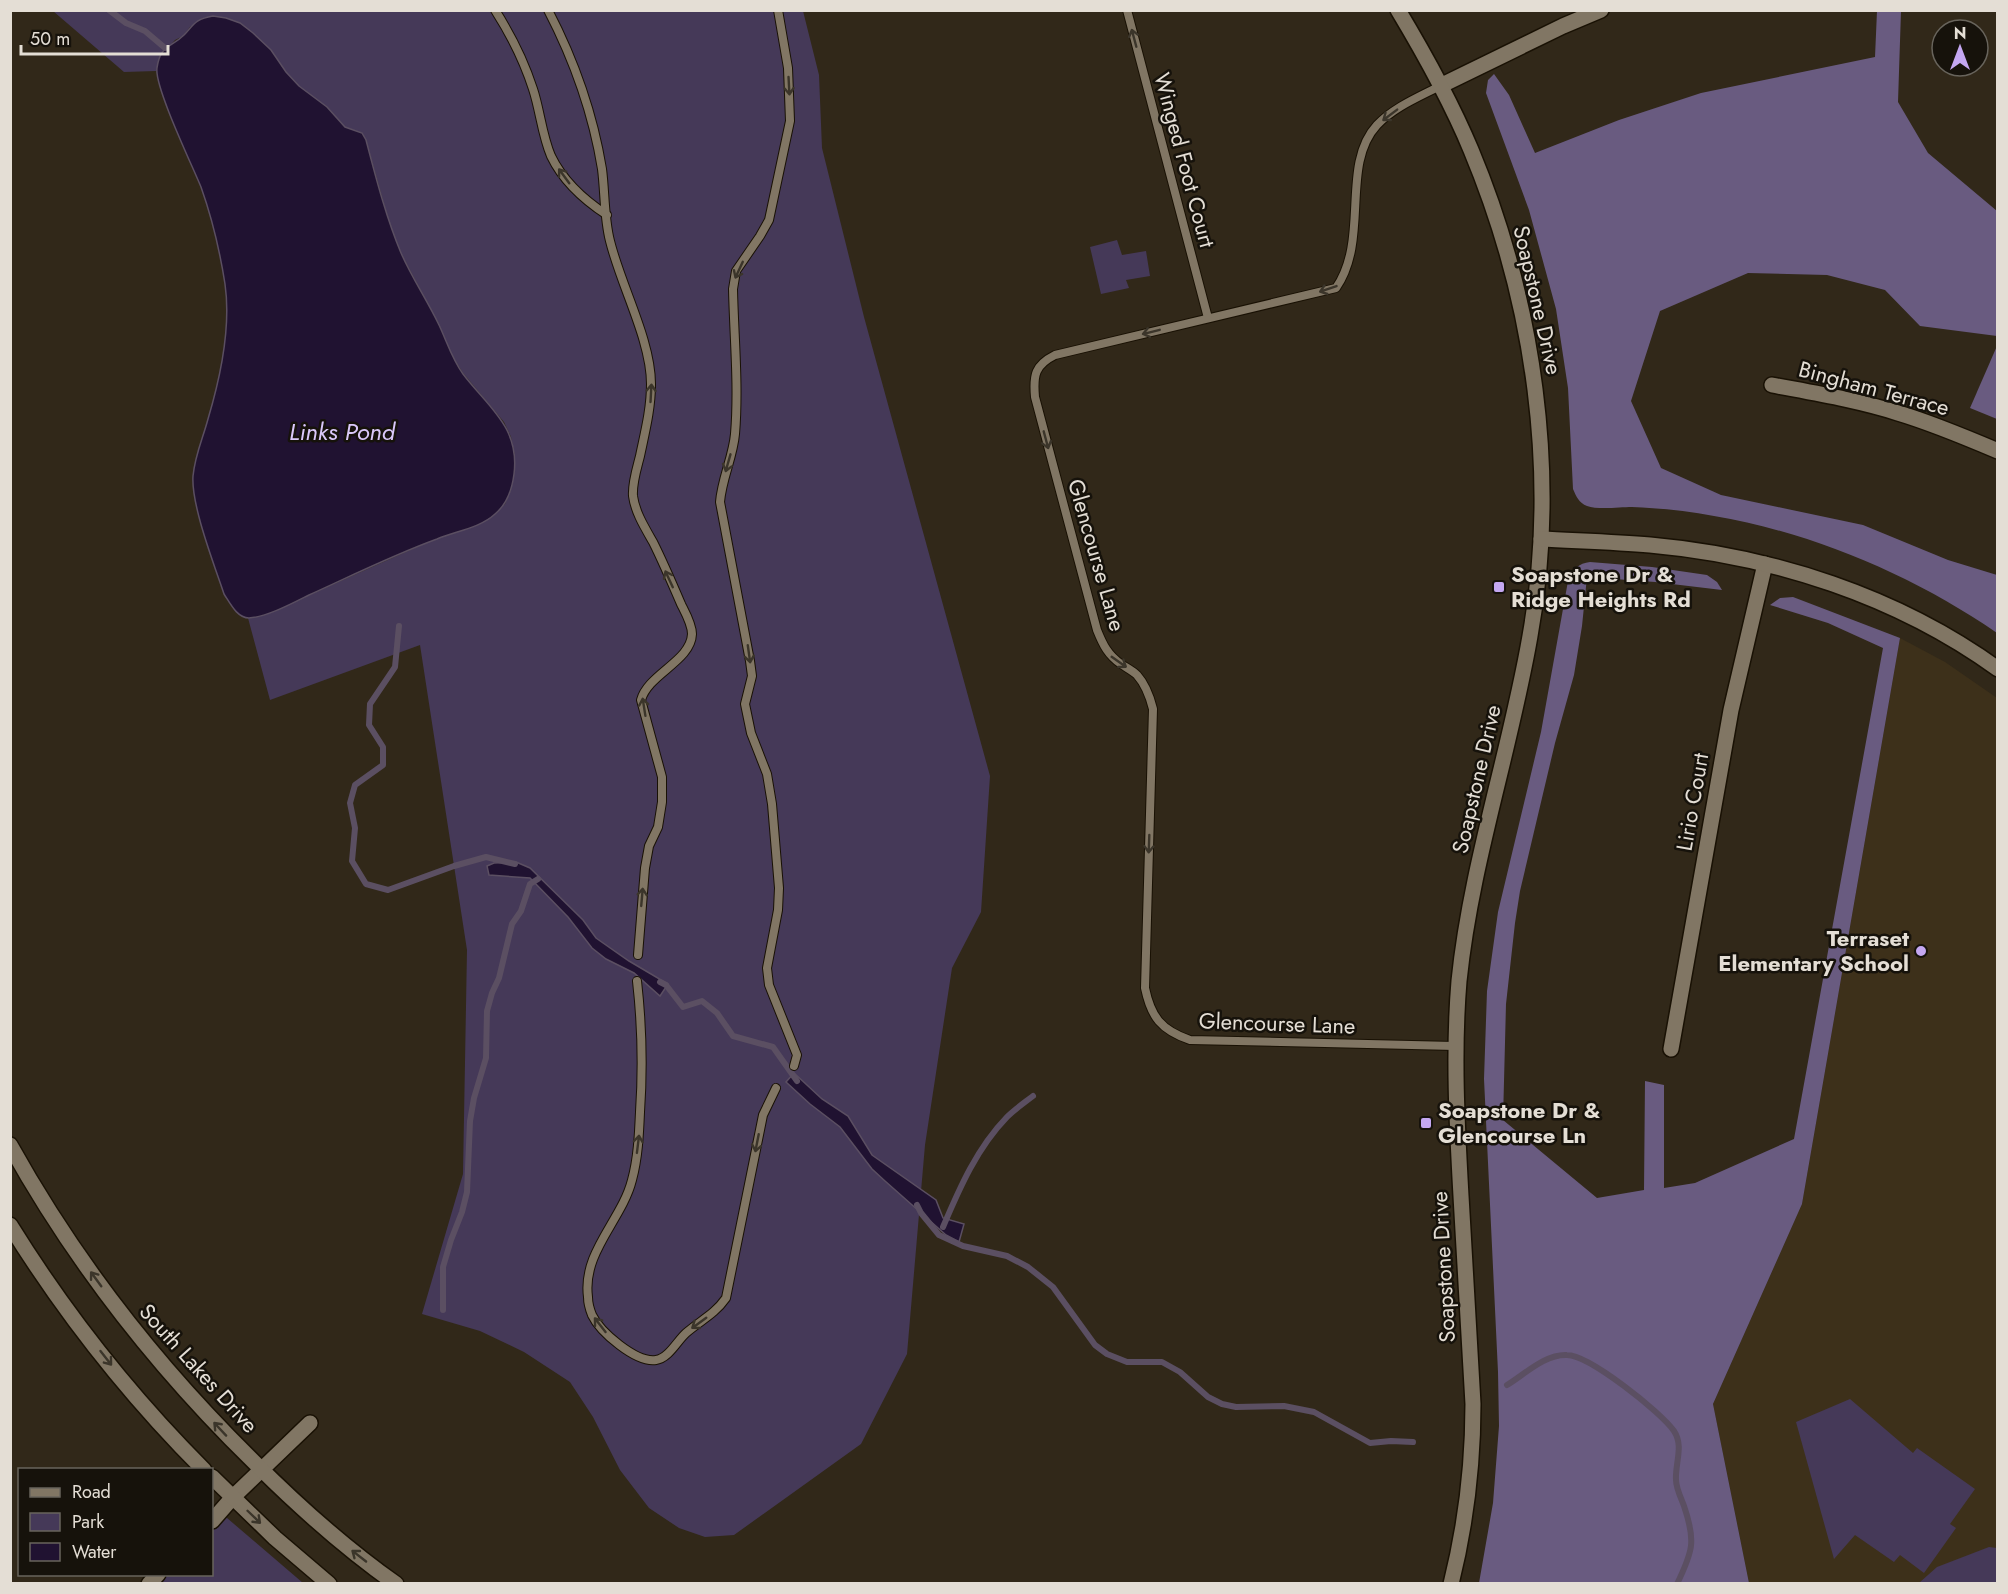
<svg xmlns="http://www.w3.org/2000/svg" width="2008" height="1594" viewBox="0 0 2008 1594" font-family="Jost,sans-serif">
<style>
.built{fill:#3d301a}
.green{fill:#453958}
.forest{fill:#695b80}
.water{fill:#201231;stroke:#5b4f62;stroke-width:1.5}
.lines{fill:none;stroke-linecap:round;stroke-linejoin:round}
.stream{stroke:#5b4f62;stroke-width:6}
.service-casing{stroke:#191104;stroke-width:10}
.minor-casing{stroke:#191104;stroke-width:18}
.tertiary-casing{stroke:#191104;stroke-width:18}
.secondary-casing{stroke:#191104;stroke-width:18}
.service{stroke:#817664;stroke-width:8}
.minor{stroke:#817664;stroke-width:15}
.tertiary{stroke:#817664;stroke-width:15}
.secondary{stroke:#817664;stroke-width:15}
.oneway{stroke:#3b352a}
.poi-dot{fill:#c4a7f1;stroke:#16120b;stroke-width:2}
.labels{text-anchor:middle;stroke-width:5;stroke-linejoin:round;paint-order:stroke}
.street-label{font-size:22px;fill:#e4ded5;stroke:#16120b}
.poi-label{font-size:22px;font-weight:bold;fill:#e4ded5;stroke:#16120b;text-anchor:start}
.water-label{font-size:24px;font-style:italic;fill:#dac8fa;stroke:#16120b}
</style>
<rect width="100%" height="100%" fill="#312819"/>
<path class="built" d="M 1900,638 L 1945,662 L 1997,698 L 1997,1583 L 1749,1583 L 1713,1404 L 1802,1204 Z"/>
<g class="green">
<path d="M 53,11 L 803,11 L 819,75 L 822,148 L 864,317 L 990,776 L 981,912 L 952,968 L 925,1145 L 907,1354 L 861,1444 L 734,1535 L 705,1537 L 679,1528 L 649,1508 L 620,1470 L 593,1417 L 570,1382 L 524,1352 L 480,1331 L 422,1314 L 463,1174 L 467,950 L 420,645 L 270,700 L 248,618 L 278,609 L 399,555 L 438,538 L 477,525 L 505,504 L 511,489 L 515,456 L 511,437 L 504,422 L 463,373 L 449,351 L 439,325 L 401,253 L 390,225 L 366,140 L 362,133 L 345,127 L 327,107 L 299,86 L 286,72 L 271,50 L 240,23 L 226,18 L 213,16 L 190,27 L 183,36 L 175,40 L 160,57 L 156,71 L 124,72 Z"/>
<path d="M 1117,240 L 1122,255 L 1146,251 L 1150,276 L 1126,280 L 1129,288 L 1101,294 L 1090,247 Z"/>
<path d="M 1850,1399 L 1913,1453 L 1917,1448 L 1975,1489 L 1950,1524 L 1956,1528 L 1924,1573 L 1900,1555 L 1894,1562 L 1855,1535 L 1834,1559 L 1796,1422 Z"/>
<path d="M 220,1512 L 303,1583 L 150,1584 L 159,1575 L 212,1574 L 212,1521 Z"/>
<path d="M 1989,1547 L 1997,1548 L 1997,1583 L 1919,1583 L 1937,1567 Z"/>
</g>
<g class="forest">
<path d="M 1877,11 L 1901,11 L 1898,102 L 1928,153 L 1997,211 L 1997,336 L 1920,326 L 1885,290 L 1827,275 L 1748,273 L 1660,311 L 1631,401 L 1661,468 L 1721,495 L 1863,525 L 1948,560 L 1997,575 L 1997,633 C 1914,576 1814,533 1714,516 C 1687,511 1660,508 1632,507 C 1620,507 1598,510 1587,506 C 1579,503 1576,496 1573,489 L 1568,388 L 1556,309 L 1529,210 L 1486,93 L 1488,80 L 1494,74 L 1509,95 L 1535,153 L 1619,120 L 1701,93 L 1875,57 Z"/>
<path d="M 1997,346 L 1997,419 L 1970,408 Z"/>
<path d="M 1590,562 L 1652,567 L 1707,575 L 1717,582 L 1722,590 L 1655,582 L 1587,577 L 1582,626 L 1574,675 L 1555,743 L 1520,891 L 1515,923 L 1506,1004 L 1503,1120 L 1597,1198 L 1644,1190 L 1645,1081 L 1664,1085 L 1664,1188 L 1695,1183 L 1794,1139 L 1883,648 L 1828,623 L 1770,605 L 1780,598 L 1793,597 L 1900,638 L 1802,1204 L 1713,1404 L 1749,1583 L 1479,1583 L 1493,1503 L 1499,1426 L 1498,1372 L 1484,1079 L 1487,991 L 1498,912 L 1541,732 L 1568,581 C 1572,570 1579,563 1590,562 Z"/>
</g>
<g class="water">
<path d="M 213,16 L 226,18 L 240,23 L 253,33 L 271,50 L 286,72 L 299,86 L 327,107 L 345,127 L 362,133 L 366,140 C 376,178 386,217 401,253 C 412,278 427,300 439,325 C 447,342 452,359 463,374 C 488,407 520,427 514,474 C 512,490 507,504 495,514 C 480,528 456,531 437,539 C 393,555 351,576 309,595 C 293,603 267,617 249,618 C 237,618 230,603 224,594 C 214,564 191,505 193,476 C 195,455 203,438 208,419 C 220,379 231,326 225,284 C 220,252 212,218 201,187 C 192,165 154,86 157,68 C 160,45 171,48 184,35 C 195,23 196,19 213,16 Z"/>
<path d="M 516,862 L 530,868 L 583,920 L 596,938 L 629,961 L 668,984 L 660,996 L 634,973 L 606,959 L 592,948 L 568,917 L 530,878 L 489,875 L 487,866 L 494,863 Z"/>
<path d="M 794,1073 L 822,1099 L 848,1116 L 872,1155 L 936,1200 L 943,1218 L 964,1224 L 959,1242 L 946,1235 L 885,1181 L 872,1169 L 840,1127 L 810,1104 L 786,1082 Z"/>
</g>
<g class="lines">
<g class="stream">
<path d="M 109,10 L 126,23 L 145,31 L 165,48"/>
<path d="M 399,626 L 395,667 L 370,704 L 369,725 L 383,747 L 383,765 L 355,785 L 350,803 L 355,828 L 352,861 L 366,884 L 388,890 L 454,866 L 486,857 L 515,864"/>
<path d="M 660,982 L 666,985 L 683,1007 L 702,1001 L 717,1013 L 733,1036 L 773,1047 L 797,1081"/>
<path d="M 917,1205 L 921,1213 L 939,1235 L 963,1246 L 1007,1256 L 1028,1267 L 1053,1287 L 1095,1345 L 1107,1354 L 1127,1362 L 1162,1362 L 1180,1372 L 1208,1397 L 1222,1404 L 1236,1407 L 1284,1406 L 1314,1412 L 1370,1443 L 1391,1441 L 1413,1442"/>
<path d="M 943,1227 C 960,1187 977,1148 1007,1117 C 1015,1109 1024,1103 1033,1096"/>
<path d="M 443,1310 L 443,1267 L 451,1240 L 462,1212 L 467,1192 L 470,1121 L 474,1098 L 486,1058 L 487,1011 L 492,993 L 499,978 L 512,924 L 521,911 L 530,884 L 538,879"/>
<path d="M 1507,1385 C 1525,1374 1545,1354 1567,1355 C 1589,1355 1661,1412 1674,1431 C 1684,1446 1675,1463 1676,1480 C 1676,1488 1681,1498 1684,1506 C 1696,1541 1693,1551 1677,1584"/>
</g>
<g class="service-casing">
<g id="service">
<path d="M 495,10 C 511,35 524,61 533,89 C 540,110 542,135 551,156 C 563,181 584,200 607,215"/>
<path d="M 548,10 C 574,60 593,114 602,169 C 605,192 604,218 610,241 C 621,286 651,340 651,384 C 651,409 645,432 640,456 C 637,468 632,483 633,496 C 635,512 645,528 653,542 C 663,562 672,583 681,604 C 685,612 692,624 692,634 C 691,661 648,674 641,700 L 662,777 L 662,802 L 658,827 L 649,846 L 645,868 L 638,955"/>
<path d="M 778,10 L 788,68 L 790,121 L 769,220 L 760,236 L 736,271 L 733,289 C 734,337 739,386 735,434 C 733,457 722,478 720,502 L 750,661 L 752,676 L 745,704 L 751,733 L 767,774 L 772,804 L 779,888 L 778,910 L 767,968 L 769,985 L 797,1055 L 794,1066"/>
<path d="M 1127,10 L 1208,318"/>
<path d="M 1440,86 C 1419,97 1394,107 1377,125 C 1340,165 1370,239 1336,288 L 1055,355 C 1035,365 1033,375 1035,397 L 1097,630 C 1103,645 1108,655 1121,664 C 1127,668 1133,671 1137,675 C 1146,685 1150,697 1153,709 L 1145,988 C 1151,1017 1161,1030 1190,1040 L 1455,1046"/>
<path d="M 637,981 C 642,1025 643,1068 640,1112 C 639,1135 638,1158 632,1180 C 622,1220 582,1252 588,1297 C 588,1302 590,1310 592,1315 C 600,1332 636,1363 656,1360 C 669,1358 677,1341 686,1333 C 701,1320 714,1315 726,1298 L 763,1115 L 776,1088"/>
</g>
</g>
<g class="minor-casing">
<g id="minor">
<path d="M 1440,86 L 1563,26 L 1601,10"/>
<path d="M 1772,385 C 1814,393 1857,400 1898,413 C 1932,423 1965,437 1998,451"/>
<path d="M 1671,1049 L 1731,710 L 1765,564"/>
<path d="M 212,1521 L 233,1497 L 310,1423"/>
<path d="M 149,1584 L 158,1574"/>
</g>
</g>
<g class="tertiary-casing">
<g id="tertiary">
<path d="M 1398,10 C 1425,55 1451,102 1471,150 C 1534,301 1559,475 1530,636 C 1510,752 1471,864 1459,981 C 1453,1053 1457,1125 1461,1196 C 1465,1266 1469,1335 1473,1404 C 1473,1466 1466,1524 1451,1584"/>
<path d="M 1541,539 C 1577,541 1614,542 1650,545 C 1773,556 1897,596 1998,669"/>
</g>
</g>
<g class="secondary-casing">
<g id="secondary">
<path d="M 10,1145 C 75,1262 158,1368 254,1462 C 298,1506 345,1548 396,1584"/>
<path d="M 10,1225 C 64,1312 132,1398 204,1470"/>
<path d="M 212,1477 L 275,1538 L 329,1584"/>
</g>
</g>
<use href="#service" class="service"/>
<use href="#minor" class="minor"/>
<use href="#tertiary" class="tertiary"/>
<use href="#secondary" class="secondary"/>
</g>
<defs><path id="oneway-shaft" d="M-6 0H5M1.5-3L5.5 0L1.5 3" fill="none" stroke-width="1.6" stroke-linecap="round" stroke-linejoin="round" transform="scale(1.5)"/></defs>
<g class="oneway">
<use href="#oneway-shaft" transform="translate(1134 38) rotate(-105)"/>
<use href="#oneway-shaft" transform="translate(789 86) rotate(87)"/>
<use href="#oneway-shaft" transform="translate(1390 115) rotate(143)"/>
<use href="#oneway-shaft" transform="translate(564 176) rotate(-126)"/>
<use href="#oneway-shaft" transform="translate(739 270) rotate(115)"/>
<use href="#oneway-shaft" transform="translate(1328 289) rotate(161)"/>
<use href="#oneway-shaft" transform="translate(1151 332) rotate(166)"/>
<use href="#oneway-shaft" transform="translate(651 393) rotate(-87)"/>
<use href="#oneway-shaft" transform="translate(1046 440) rotate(75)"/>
<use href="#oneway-shaft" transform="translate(728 463) rotate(106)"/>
<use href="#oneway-shaft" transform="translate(669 579) rotate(-115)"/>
<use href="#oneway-shaft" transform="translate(749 654) rotate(82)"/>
<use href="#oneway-shaft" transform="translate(1119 662) rotate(35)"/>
<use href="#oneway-shaft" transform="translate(644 707) rotate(-99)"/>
<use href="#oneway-shaft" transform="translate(1149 844) rotate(92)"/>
<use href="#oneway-shaft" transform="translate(642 897) rotate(-85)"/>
<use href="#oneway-shaft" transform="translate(757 1143) rotate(101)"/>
<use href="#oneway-shaft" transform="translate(638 1144) rotate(-83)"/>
<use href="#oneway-shaft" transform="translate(96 1279) rotate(-126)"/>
<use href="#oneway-shaft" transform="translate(699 1323) rotate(144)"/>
<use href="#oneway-shaft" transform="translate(600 1325) rotate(-128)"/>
<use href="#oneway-shaft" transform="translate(106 1358) rotate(52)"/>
<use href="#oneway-shaft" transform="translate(220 1429) rotate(-133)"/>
<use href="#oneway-shaft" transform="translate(254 1517) rotate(44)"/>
<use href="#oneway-shaft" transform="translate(359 1556) rotate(-142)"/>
</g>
<g class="poi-dot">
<rect x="1493" y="581" width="12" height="12" rx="3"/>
<circle cx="1921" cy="951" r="6"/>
<rect x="1420" y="1117" width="12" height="12" rx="3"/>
</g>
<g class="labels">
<g class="street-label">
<text transform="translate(1185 160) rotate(75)" y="8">Winged Foot Court</text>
<text transform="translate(1538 300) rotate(77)" y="8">Soapstone Drive</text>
<text transform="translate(1874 388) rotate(15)" y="8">Bingham Terrace</text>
<text transform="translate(1097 555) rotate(74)" y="8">Glencourse Lane</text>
<text transform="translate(1476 779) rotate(-77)" y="8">Soapstone Drive</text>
<text transform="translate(1692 802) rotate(-80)" y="8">Lirio Court</text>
<text transform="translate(1277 1023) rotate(2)" y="8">Glencourse Lane</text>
<text transform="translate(1443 1267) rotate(-93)" y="8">Soapstone Drive</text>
<text transform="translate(199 1368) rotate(48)" y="8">South Lakes Drive</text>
</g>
<g class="poi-label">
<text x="1511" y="582">Soapstone Dr &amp;<tspan x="1511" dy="25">Ridge Heights Rd</tspan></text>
<text x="1909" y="946" text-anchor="end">Terraset<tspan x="1909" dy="25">Elementary School</tspan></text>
<text x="1438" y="1118">Soapstone Dr &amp;<tspan x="1438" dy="25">Glencourse Ln</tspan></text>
</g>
<g class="water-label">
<text x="342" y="440">Links Pond</text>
</g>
</g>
<rect width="2008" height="1594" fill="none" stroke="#e4ded5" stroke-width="24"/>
<rect x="18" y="1468" width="195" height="108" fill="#16120b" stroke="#68645c" stroke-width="1.5"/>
<rect x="30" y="1488" width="30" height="9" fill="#817664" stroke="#68645c" stroke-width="1.5"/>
<text x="72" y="1498" font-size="18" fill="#e4ded5">Road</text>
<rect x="30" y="1513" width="30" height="18" fill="#453958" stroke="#68645c" stroke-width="1.5"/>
<text x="72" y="1528" font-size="18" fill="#e4ded5">Park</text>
<rect x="30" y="1543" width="30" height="18" fill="#201231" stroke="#68645c" stroke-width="1.5"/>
<text x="72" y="1558" font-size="18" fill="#e4ded5">Water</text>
<g transform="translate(1960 48)"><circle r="28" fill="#16120b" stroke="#68645c" stroke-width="1.5"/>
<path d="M0-4.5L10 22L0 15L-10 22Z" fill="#c4a7f1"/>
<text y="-9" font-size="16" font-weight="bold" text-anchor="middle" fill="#e4ded5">N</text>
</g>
<path d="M21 45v9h147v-9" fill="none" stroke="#e4ded5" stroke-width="3"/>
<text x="30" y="45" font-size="18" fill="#e4ded5" stroke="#16120b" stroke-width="4.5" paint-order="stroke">50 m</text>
</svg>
